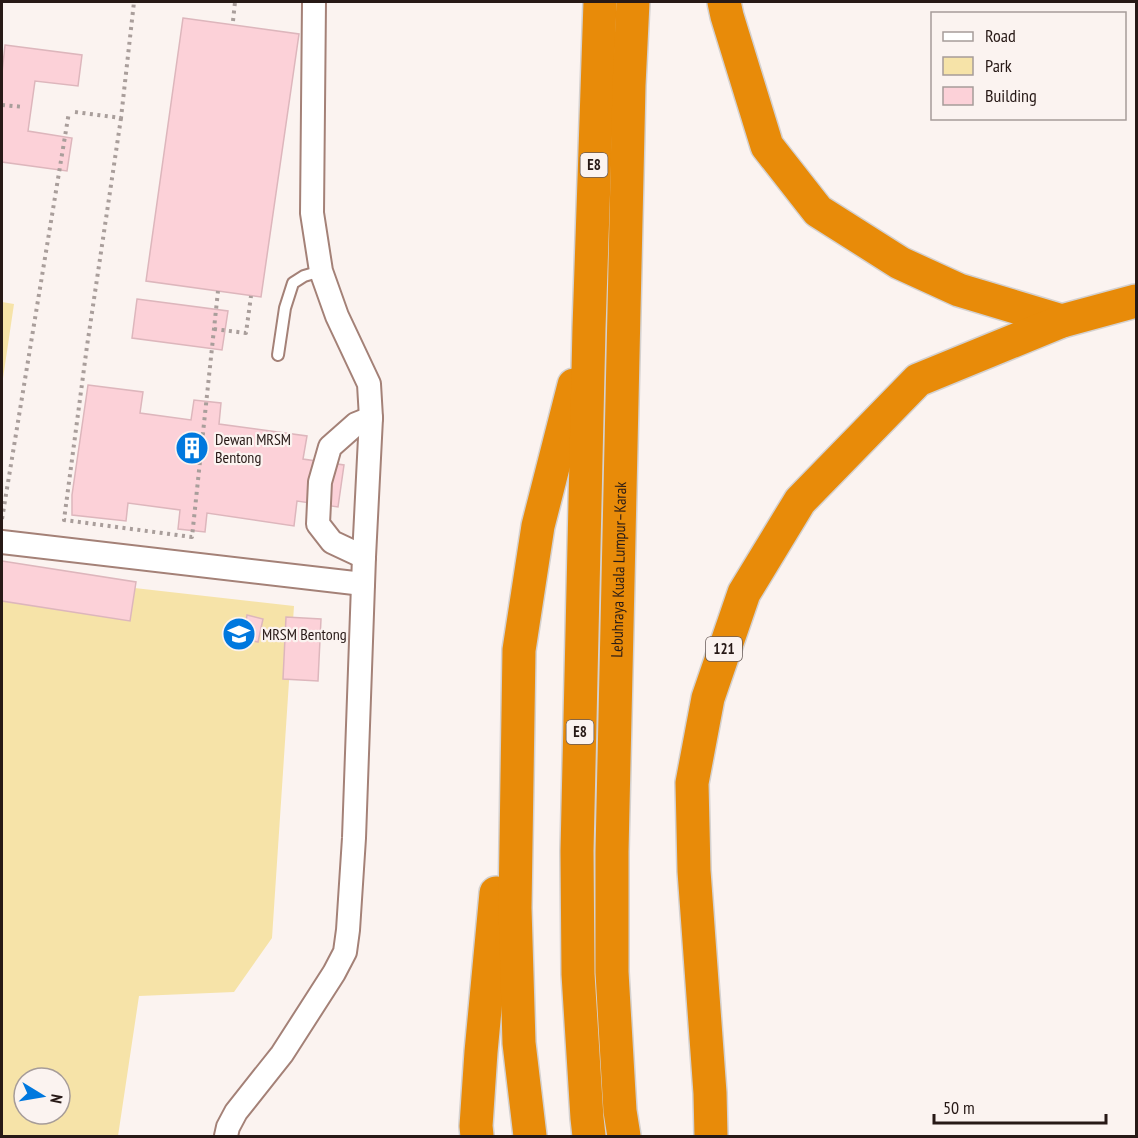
<svg xmlns="http://www.w3.org/2000/svg" width="1138" height="1138" viewBox="0 0 1138 1138" font-family="'PT Sans Narrow',sans-serif">
<style>
.green{fill:#f6e3a8;fill-rule:evenodd}
.building{fill:#fcd1d8;stroke:#ddb6bc;stroke-width:1.5}
.lines{fill:none;stroke-linecap:round;stroke-linejoin:round}
.service-casing{stroke:#a48177;stroke-width:14}
.minor-casing{stroke:#a48177;stroke-width:26}
.motorway-casing{stroke:#d4d1d0;stroke-width:36}
.path{stroke:#a99e9b;stroke-width:4;stroke-dasharray:3 4.5;stroke-linecap:butt}
.service{stroke:#fff;stroke-width:10}
.minor{stroke:#fff;stroke-width:22}
.motorway{stroke:#e88b09;stroke-width:33}
.labels{text-anchor:middle;stroke-width:4.5;stroke-linejoin:round;paint-order:stroke}
.shield{fill:#fbf3f0;stroke:#675a57;stroke-width:1.5}
.shield-label{font-size:15px;font-weight:bold;fill:#271916}
.poi-label{font-size:16px;fill:#271916;stroke:#fbf3f0;text-anchor:start}
.street-label{font-size:16px;fill:#271916;stroke:#fbf3f0}
</style>
<rect width="100%" height="100%" fill="#fbf3f0"/>
<g class="green">
<path d="M 2,302 L 14,304 L 2,385 Z"/>
<path d="M 2,573 L 294,606 L 272,938 L 234,992 L 139,996 L 118,1136 L 2,1136 ZM 24,1078 L 60,1078 L 60,1114 L 24,1114 Z"/>
</g>
<g class="building">
<path d="M 183,18 L 299,34 L 261,297 L 146,281 Z"/>
<path d="M 5,45 L 82,55 L 78,86 L 35,81 L 28,131 L 72,138 L 67,171 L 2,162 L 2,73 Z"/>
<path d="M 137,299 L 228,311 L 222,350 L 132,338 Z"/>
<path d="M 88,385 L 143,392 L 140,413 L 191,420 L 194,400 L 221,403 L 219,424 L 307,436 L 303,459 L 344,465 L 338,507 L 297,501 L 294,526 L 207,513 L 205,532 L 178,529 L 180,510 L 128,503 L 126,521 L 72,515 L 72,495 Z"/>
<path d="M 2,561 L 136,582 L 130,621 L 2,601 Z"/>
<path d="M 247,615 L 263,619 L 258,642 L 243,639 Z"/>
<path d="M 286,617 L 321,619 L 318,681 L 283,679 Z"/>
</g>
<g class="lines">
<g class="service-casing">
<path id="service" d="M 278,355 L 285,308 L 293,283 L 304,276 L 321,271"/>
</g>
<g class="minor-casing">
<g id="minor">
<path d="M 2,542 L 363,584"/>
<path d="M 364,557 L 332,542 L 318,524 L 320,482 L 330,447 L 356,424 L 371,418"/>
<path d="M 226,1136 L 228,1127 L 236,1112 L 282,1054 L 334,973 L 345,952 L 348,930 L 354,838 L 364,557 L 371,418 L 369,384 L 337,316 L 321,271 L 312,213 L 314,2"/>
</g>
</g>
<g class="motorway-casing">
<g id="motorway">
<path d="M 724,2 L 727,16 L 767,146 L 818,211 L 900,263 L 959,290 L 1062,321"/>
<path d="M 477,1136 L 476,1126 L 481,1052 L 496,893"/>
<path d="M 530,1136 L 519,1043 L 515,908 L 519,650 L 538,526 L 574,385"/>
<path d="M 589,1136 L 587,1118 L 578,974 L 577,851 L 589,328 L 600,2"/>
<path id="s1" d="M 624,1136 L 620,1111 L 612,972 L 612,852 L 629,85 L 633,2"/>
<path d="M 711,1136 L 710,1093 L 694,871 L 692,783 L 708,698 L 744,593 L 800,501 L 918,380 L 1062,321 L 1136,301"/>
</g>
</g>
<g class="path">
<path d="M 233,21 L 235,2"/>
<path d="M 2,105 L 24,107"/>
<path d="M 75,112 L 121,118 L 134,2"/>
<path d="M 121,118 L 87,346 L 64,520 L 192,537 L 218,291"/>
<path d="M 214,329 L 246,333 L 251,296"/>
<path d="M 2,519 L 69,112"/>
</g>
<use href="#service" class="service"/>
<use href="#minor" class="minor"/>
<use href="#motorway" class="motorway"/>
</g>
<defs>
<g id="building-disc" transform="scale(1.725)"><circle r="9.5" fill="#0078de" stroke="#fbf3f0"/><path d="M-4-6H4V6H1V3H-1V6H-4ZM-2.5-4.3h1.7v1.8h-1.7ZM.8-4.3h1.7v1.8H.8ZM-2.5-1h1.7V.8h-1.7ZM.8-1h1.7V.8H.8Z" fill="#fff"/></g>
<g id="school-disc" transform="scale(1.725)"><circle r="9.5" fill="#0078de" stroke="#fbf3f0"/><path d="M0-5L7-2L0 1L-7-2ZM-4 1L0 2.5L4 1V4Q0 6-4 4Z" fill="#fff"/></g>
</defs>
<g fill-rule="evenodd">
<use href="#building-disc" x="192" y="448"/>
<use href="#school-disc" x="239" y="634"/>
</g>
<g class="labels">
<g class="shield">
<rect x="580.5" y="153" width="27" height="24" rx="4.5"/>
<rect x="706" y="637" width="36" height="24" rx="4.5"/>
<rect x="566.5" y="720" width="27" height="24" rx="4.5"/>
</g>
<g class="shield-label">
<text x="594" y="170">E8</text>
<text x="724" y="654">121</text>
<text x="580" y="737">E8</text>
</g>
<g class="poi-label">
<text x="215" y="445">Dewan MRSM<tspan x="215" dy="18">Bentong</tspan></text>
<text x="262" y="640">MRSM Bentong</text>
</g>
<g class="street-label">
<text dy="6" stroke="none"><textPath href="#s1" startOffset="567">Lebuhraya Kuala Lumpur–Karak</textPath></text>
</g>
</g>
<rect width="1138" height="1138" fill="none" stroke="#271916" stroke-width="6"/>
<rect x="931" y="12" width="195" height="108" fill="#fbf3f0" stroke="#a69c99" stroke-width="1.5"/>
<rect x="943" y="32" width="30" height="9" fill="#ffffff" stroke="#a69c99" stroke-width="1.5"/>
<text x="985" y="42" font-size="18" fill="#271916">Road</text>
<rect x="943" y="57" width="30" height="18" fill="#f6e3a8" stroke="#a69c99" stroke-width="1.5"/>
<text x="985" y="72" font-size="18" fill="#271916">Park</text>
<rect x="943" y="87" width="30" height="18" fill="#fcd1d8" stroke="#a69c99" stroke-width="1.5"/>
<text x="985" y="102" font-size="18" fill="#271916">Building</text>
<g transform="translate(42 1096) rotate(101)"><circle r="28" fill="#fbf3f0" stroke="#a69c99" stroke-width="1.5"/>
<path d="M0-4.5L10 22L0 15L-10 22Z" fill="#0078de"/>
<text y="-9" font-size="16" font-weight="bold" text-anchor="middle" fill="#271916">N</text>
</g>
<path d="M934 1114v9h172v-9" fill="none" stroke="#271916" stroke-width="3"/>
<text x="943" y="1114" font-size="18" fill="#271916" stroke="#fbf3f0" stroke-width="4.5" paint-order="stroke">50 m</text>
</svg>
